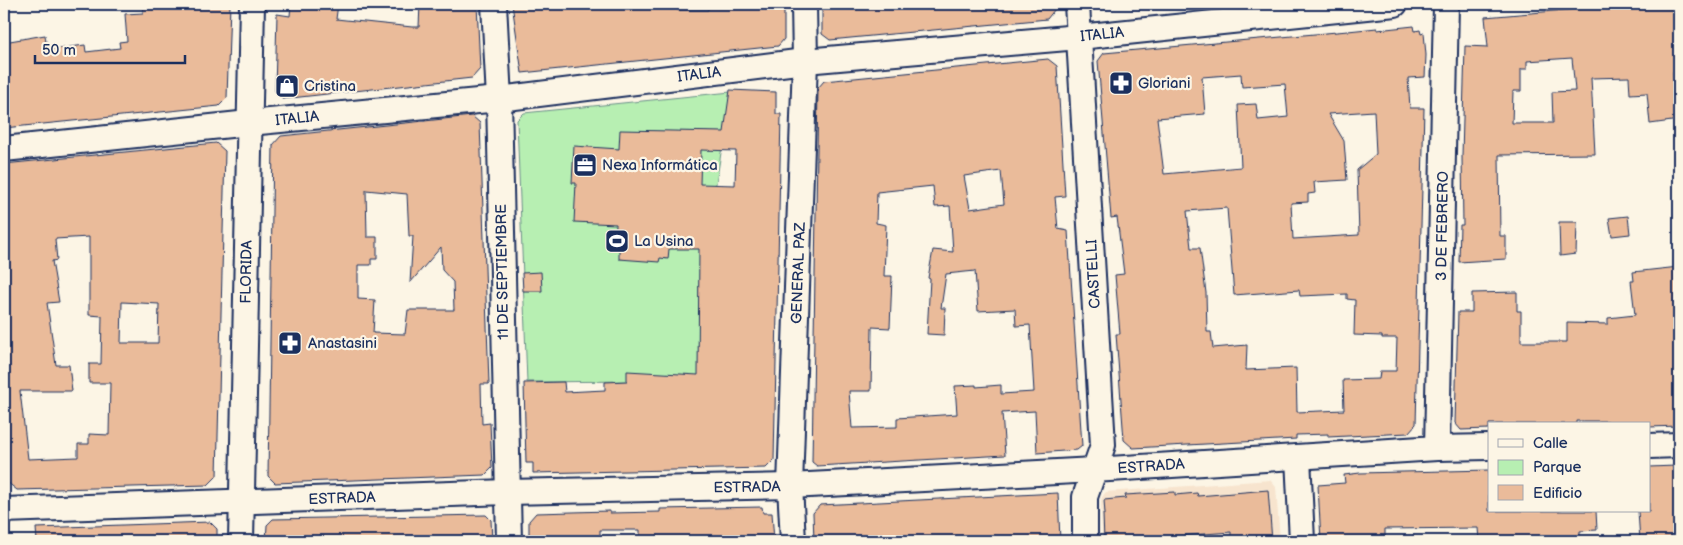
<svg xmlns="http://www.w3.org/2000/svg" width="1683" height="545" viewBox="0 0 1683 545" font-family="'Balsamiq Sans',sans-serif">
<style>
.built{fill:#f7e4ce}
.green{fill:#b7efb2;stroke:#698f88}
.building{fill:#eabb9a;stroke:#1b2f5e;fill-rule:evenodd}
.lines{fill:none;stroke-linecap:round;stroke-linejoin:round}
.minor-casing{stroke:#1b2f5e;stroke-width:28}
.minor{stroke:#fcf5e5;stroke-width:24}
.labels{text-anchor:middle;stroke-width:4.5;stroke-linejoin:round;paint-order:stroke}
.street-label{font-size:15px;fill:#1b2f5e;stroke:#fcf5e5}
.poi-label{font-size:15px;fill:#1b2f5e;stroke:#fcf5e5;text-anchor:start}
</style>
<rect width="100%" height="100%" fill="#fcf5e5"/>
<filter id="ink" filterUnits="userSpaceOnUse"><feTurbulence type="fractalNoise" baseFrequency=".02" numOctaves="2"/><feDisplacementMap in="SourceGraphic" scale="10" xChannelSelector="R" yChannelSelector="G"/><feConvolveMatrix kernelMatrix="1 2 1 2 8 2 1 2 1" color-interpolation-filters="sRGB"/></filter>
<g filter="url(#ink)">
<path class="built" d="M 1270,480 L 1276,487 L 1280,541 L 1102,541 L 1101,501 L 1102,497 L 1106,492 Z"/>
<path class="green" d="M 731,92 L 710,220 L 698,393 L 637,381 L 527,382 L 517,120 L 524,113 Z"/>
<g class="building">
<path d="M 143,4 L 230,4 L 227,98 L 219,106 L 4,128 L 4,42 L 45,35 L 47,50 L 85,45 L 86,52 L 120,48 L 119,42 L 127,41 L 125,14 L 143,13 Z"/>
<path d="M 291,4 L 338,4 L 336,19 L 412,27 L 419,27 L 420,4 L 477,4 L 480,69 L 472,78 L 282,99 L 281,90 L 275,91 L 277,14 L 290,16 Z"/>
<path d="M 512,4 L 645,5 L 645,4 L 677,4 L 677,10 L 708,10 L 708,4 L 784,4 L 784,39 L 778,46 L 522,73 Z"/>
<path d="M 822,4 L 1059,4 L 1047,19 L 830,40 L 822,34 Z"/>
<path d="M 1635,4 L 1679,4 L 1679,61 L 1673,72 L 1674,93 L 1679,92 L 1679,120 L 1650,124 L 1647,93 L 1630,94 L 1629,77 L 1591,78 L 1595,154 L 1499,155 L 1500,236 L 1506,236 L 1506,259 L 1459,262 L 1460,225 L 1463,225 L 1462,156 L 1465,46 L 1488,47 L 1485,17 ZM 1572,58 L 1575,91 L 1552,92 L 1553,123 L 1512,123 L 1513,91 L 1521,91 L 1521,69 L 1527,69 L 1527,61 Z"/>
<path d="M 1414,26 L 1415,31 L 1420,30 L 1421,34 L 1424,33 L 1426,55 L 1425,77 L 1408,78 L 1410,108 L 1424,108 L 1416,424 L 1408,433 L 1328,437 L 1328,434 L 1296,435 L 1296,439 L 1133,448 L 1124,440 L 1116,334 L 1120,334 L 1115,275 L 1124,274 L 1117,217 L 1111,218 L 1098,61 L 1104,53 L 1348,31 L 1377,28 L 1377,30 ZM 1241,74 L 1242,87 L 1285,84 L 1288,117 L 1258,120 L 1256,104 L 1238,105 L 1241,167 L 1164,174 L 1157,118 L 1205,114 L 1202,77 ZM 1374,111 L 1376,154 L 1357,170 L 1359,235 L 1293,239 L 1291,203 L 1308,202 L 1308,194 L 1315,193 L 1314,182 L 1347,180 L 1344,141 L 1328,114 ZM 1227,208 L 1234,295 L 1299,290 L 1300,296 L 1347,294 L 1347,299 L 1355,300 L 1354,335 L 1382,336 L 1382,338 L 1397,338 L 1396,371 L 1380,371 L 1379,379 L 1343,380 L 1344,410 L 1297,412 L 1296,368 L 1246,370 L 1247,345 L 1213,348 L 1211,332 L 1207,332 L 1206,293 L 1200,248 L 1191,248 L 1187,211 Z"/>
<path d="M 1048,59 L 1057,66 L 1065,196 L 1055,197 L 1058,229 L 1068,231 L 1082,446 L 1077,450 L 1037,453 L 1035,411 L 1002,413 L 1005,455 L 817,466 L 812,462 L 818,88 L 824,81 ZM 1001,171 L 1004,204 L 970,209 L 964,176 ZM 933,186 L 935,207 L 950,206 L 953,252 L 933,250 L 928,278 L 930,279 L 927,334 L 944,335 L 945,308 L 941,308 L 946,274 L 975,271 L 978,311 L 1015,309 L 1016,326 L 1030,325 L 1034,392 L 1001,394 L 1001,385 L 976,387 L 976,385 L 955,386 L 957,414 L 897,418 L 897,427 L 852,428 L 849,391 L 871,391 L 872,327 L 890,328 L 892,276 L 884,276 L 886,225 L 876,223 L 877,192 Z"/>
<path d="M 730,90 L 776,92 L 776,114 L 781,114 L 774,460 L 766,468 L 533,473 L 533,463 L 526,463 L 524,383 L 564,382 L 565,392 L 605,390 L 605,382 L 627,381 L 627,371 L 698,375 L 699,249 L 669,249 L 668,259 L 660,258 L 659,262 L 619,259 L 619,248 L 615,247 L 616,224 L 574,222 L 576,183 L 572,183 L 574,146 L 619,149 L 620,130 L 724,132 ZM 701,150 L 736,151 L 735,185 L 700,184 Z"/>
<path d="M 472,116 L 480,123 L 489,384 L 481,384 L 482,424 L 490,423 L 492,468 L 485,475 L 275,483 L 268,476 L 273,145 L 281,136 ZM 366,190 L 407,194 L 409,236 L 413,236 L 410,283 L 441,247 L 442,270 L 453,282 L 454,310 L 408,310 L 405,334 L 373,333 L 375,300 L 358,299 L 358,265 L 371,265 L 371,259 L 377,259 L 377,237 L 367,237 Z"/>
<path d="M 216,143 L 225,151 L 217,476 L 208,485 L 17,490 L 7,482 L 4,456 L 4,164 ZM 89,237 L 89,315 L 102,316 L 101,364 L 89,364 L 89,383 L 110,383 L 109,435 L 89,434 L 89,444 L 78,444 L 78,457 L 28,459 L 20,391 L 72,391 L 69,365 L 56,365 L 47,303 L 59,302 L 52,261 L 57,260 L 55,239 ZM 122,302 L 159,304 L 158,343 L 121,343 Z"/>
<path d="M 1628,216 L 1630,234 L 1612,236 L 1609,218 Z"/>
<path d="M 1559,222 L 1577,222 L 1576,254 L 1560,256 Z"/>
<path d="M 1679,267 L 1679,426 L 1649,427 L 1649,424 L 1608,424 L 1608,421 L 1576,421 L 1576,424 L 1489,424 L 1489,429 L 1461,430 L 1455,423 L 1458,312 L 1472,312 L 1472,293 L 1517,292 L 1517,311 L 1521,311 L 1521,342 L 1567,342 L 1567,323 L 1608,324 L 1608,318 L 1635,315 L 1631,281 L 1634,281 L 1633,272 Z"/>
<path d="M 541,272 L 542,291 L 523,291 L 522,273 Z"/>
<path d="M 1676,466 L 1676,472 L 1679,472 L 1679,541 L 1640,541 L 1638,511 L 1649,511 L 1649,467 Z"/>
<path d="M 1489,470 L 1489,511 L 1596,511 L 1597,530 L 1580,531 L 1580,541 L 1479,541 L 1478,528 L 1385,529 L 1385,541 L 1321,541 L 1318,485 L 1345,483 L 1344,475 L 1360,473 Z"/>
<path d="M 1268,490 L 1272,541 L 1231,541 L 1231,532 L 1165,537 L 1165,541 L 1104,541 L 1103,514 L 1105,514 L 1104,500 L 1126,498 L 1125,495 L 1175,492 L 1175,495 L 1197,493 L 1198,496 Z"/>
<path d="M 1058,493 L 1060,541 L 814,541 L 813,513 L 820,505 Z"/>
<path d="M 762,507 L 763,513 L 772,513 L 774,541 L 640,541 L 640,530 L 600,530 L 600,541 L 529,541 L 529,521 L 536,513 L 610,511 L 610,513 L 660,512 L 660,509 Z"/>
<path d="M 486,515 L 491,520 L 492,541 L 266,541 L 267,525 L 273,519 Z"/>
<path d="M 210,522 L 217,529 L 217,541 L 37,541 L 36,528 Z"/>
</g>
<g class="lines">
<g class="minor-casing">
<g id="minor">
<path d="M 494,4 L 499,99 L 509,541"/>
<path d="M 1077,4 L 1103,445 L 1085,497 L 1085,541"/>
<path d="M 4,149 L 249,123 L 499,99 L 805,61 L 1079,37 L 1395,4"/>
<path d="M 1649,446 L 1679,445"/>
<path d="M 1437,448 L 1446,4"/>
<path d="M 1298,457 L 1302,541"/>
<path d="M 4,510 L 507,492 L 790,486 L 1094,470 L 1437,448 L 1489,447"/>
<path d="M 241,541 L 252,4"/>
<path d="M 793,541 L 790,486 L 805,61 L 804,4"/>
</g>
</g>
<use href="#minor" class="minor"/>
</g>
</g>
<defs>
<g id="pharmacy-square" transform="scale(1.25)"><rect x="-9" y="-9" width="18" height="18" rx="4" fill="#1b2f5e" stroke="#fcf5e5"/><path d="M-2-6h4v4h4v4h-4v4h-4v-4h-4v-4h4Z" fill="#fff"/></g>
<g id="shop-square" transform="scale(1.25)"><rect x="-9" y="-9" width="18" height="18" rx="4" fill="#1b2f5e" stroke="#fcf5e5"/><path d="M-5-2.5h2.3a2.7 3.5 0 0 1 5.4 0H5L5.5 6h-11ZM-1.5-2.5h3a1.5 2.3 0 0 0-3 0Z" fill="#fff"/></g>
<g id="office-square" transform="scale(1.25)"><rect x="-9" y="-9" width="18" height="18" rx="4" fill="#1b2f5e" stroke="#fcf5e5"/><path d="M-6-3h4V-5.5h4V-3h4V5H-6ZM-1-4.5V-3h2v-1.5ZM-6 0V1H6V0Z" fill="#fff"/></g>
<g id="stadium-square" transform="scale(1.25)"><rect x="-9" y="-9" width="18" height="18" rx="4" fill="#1b2f5e" stroke="#fcf5e5"/><path d="M0-5a6.5 5 0 1 0 0 10a6.5 5 0 1 0 0-10ZM-3.5-1.8h7v3.6h-7Z" fill="#fff"/></g>
</defs>
<g fill-rule="evenodd">
<use href="#pharmacy-square" x="1121" y="83"/>
<use href="#shop-square" x="287" y="86"/>
<use href="#office-square" x="585" y="165"/>
<use href="#stadium-square" x="617" y="241"/>
<use href="#pharmacy-square" x="290" y="343"/>
</g>
<g class="labels">
<g class="street-label">
<text transform="translate(1102 34) rotate(-6)" y="5">ITALIA</text>
<text transform="translate(699 74) rotate(-7)" y="5">ITALIA</text>
<text transform="translate(297 118) rotate(-6)" y="5">ITALIA</text>
<text transform="translate(1442 226) rotate(-89)" y="5">3 DE FEBRERO</text>
<text transform="translate(246 272) rotate(-89)" y="5">FLORIDA</text>
<text transform="translate(502 272) rotate(-91)" y="5">11 DE SEPTIEMBRE</text>
<text transform="translate(798 273) rotate(-88)" y="5">GENERAL PAZ</text>
<text transform="translate(1093 274) rotate(-93)" y="5">CASTELLI</text>
<text transform="translate(1151 466) rotate(-4)" y="5">ESTRADA</text>
<text transform="translate(747 487) rotate(-1)" y="5">ESTRADA</text>
<text transform="translate(342 498) rotate(-2)" y="5">ESTRADA</text>
</g>
<g class="poi-label">
<text x="1138" y="88">Gloriani</text>
<text x="304" y="91">Cristina</text>
<text x="602" y="170">Nexa Informática</text>
<text x="634" y="246">La Usina</text>
<text x="308" y="348">Anastasini</text>
</g>
</g>
<rect width="1683" height="545" fill="none" stroke="#fcf5e5" stroke-width="20"/>
<rect x="10" y="10" width="1663" height="525" fill="none" stroke="#1b2f5e" stroke-width="2" filter="url(#ink)"/>
<rect x="1488" y="422" width="162" height="90" fill="#fcf5e5" stroke="#a2a6af"/>
<rect x="1498" y="439" width="25" height="8" fill="#fcf5e5" stroke="#a2a6af"/>
<text x="1533" y="448" font-size="15" fill="#1b2f5e">Calle</text>
<rect x="1498" y="460" width="25" height="15" fill="#b7efb2" stroke="#a2a6af"/>
<text x="1533" y="472" font-size="15" fill="#1b2f5e">Parque</text>
<rect x="1498" y="485" width="25" height="15" fill="#eabb9a" stroke="#a2a6af"/>
<text x="1533" y="498" font-size="15" fill="#1b2f5e">Edificio</text>
<path d="M35 55v8h150v-8" fill="none" stroke="#1b2f5e" stroke-width="2.5"/>
<text x="42" y="55" font-size="15" fill="#1b2f5e" stroke="#fcf5e5" stroke-width="4" paint-order="stroke">50 m</text>
</svg>
